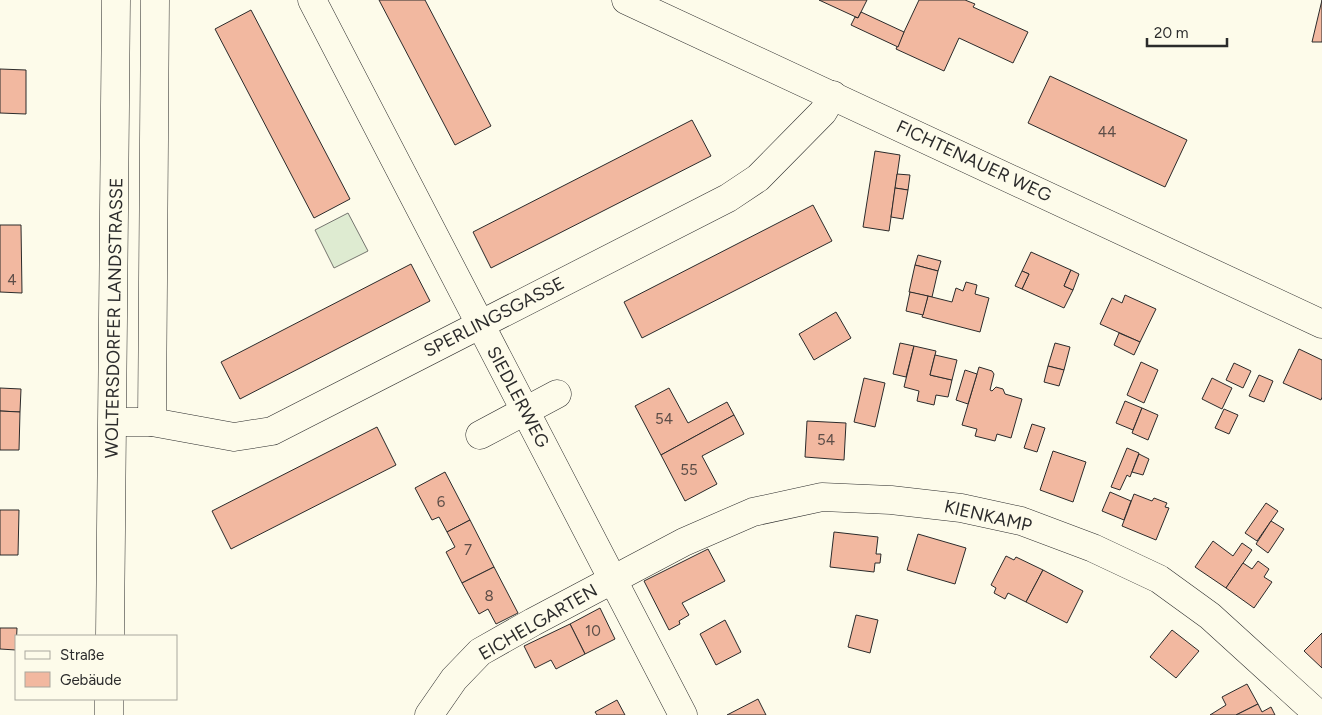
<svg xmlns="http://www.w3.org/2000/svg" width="1322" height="715" viewBox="0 0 1322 715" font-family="Figtree,sans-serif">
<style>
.green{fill:#deebd1;stroke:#74746e}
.building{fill:#f2b8a0;stroke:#2b2b2b}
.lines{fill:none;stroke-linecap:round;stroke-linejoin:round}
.minor-casing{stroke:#2b2b2b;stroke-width:29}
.major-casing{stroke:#2b2b2b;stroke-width:29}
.minor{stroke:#fdfbea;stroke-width:28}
.major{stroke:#fdfbea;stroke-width:28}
.labels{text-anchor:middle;stroke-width:4;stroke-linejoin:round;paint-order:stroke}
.number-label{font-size:15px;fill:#5d4e48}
.street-label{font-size:18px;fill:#2b2b2b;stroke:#fdfbea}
</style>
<rect width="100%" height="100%" fill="#fdfbea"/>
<path class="green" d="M 348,213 L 368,251 L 334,268 L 315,230 Z"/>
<g class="building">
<path d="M 379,0 L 425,0 L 491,126 L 455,145 Z"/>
<path d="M 819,0 L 867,0 L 858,18 Z"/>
<path d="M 919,0 L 965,0 L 975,4 L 973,7 L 1028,32 L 1013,63 L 959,38 L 944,71 L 896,49 Z"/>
<path d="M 1322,0 L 1322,42 L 1312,42 Z"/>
<path d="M 251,10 L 350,199 L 314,218 L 215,29 Z"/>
<path d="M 861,12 L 904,32 L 898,47 L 851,25 L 855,17 L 858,18 Z"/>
<path d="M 0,69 L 26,70 L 26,114 L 0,113 Z"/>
<path d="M 1050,76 L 1187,140 L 1165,187 L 1028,123 Z"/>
<path d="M 692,120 L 711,156 L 491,268 L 473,232 Z"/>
<path d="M 875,151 L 900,155 L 889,231 L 863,227 Z"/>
<path d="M 897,174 L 910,175 L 908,190 L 895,188 Z"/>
<path d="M 895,188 L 908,190 L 903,219 L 891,217 Z"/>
<path d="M 813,205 L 832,241 L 642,338 L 624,302 Z"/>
<path d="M 0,225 L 21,225 L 22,293 L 0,292 Z"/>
<path d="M 1031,252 L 1071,270 L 1064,286 L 1073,290 L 1064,308 L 1022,289 L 1029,274 L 1022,271 Z"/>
<path d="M 918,255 L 941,261 L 938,271 L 915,265 Z"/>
<path d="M 411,264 L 430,301 L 240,399 L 221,362 Z"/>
<path d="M 915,265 L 938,271 L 932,297 L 909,292 Z"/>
<path d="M 1071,270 L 1079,274 L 1073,290 L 1064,286 Z"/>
<path d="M 1022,271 L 1029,274 L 1022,289 L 1015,286 Z"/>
<path d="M 966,282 L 977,285 L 975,294 L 989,298 L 980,332 L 922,317 L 928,296 L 952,302 L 956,288 L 963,291 Z"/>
<path d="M 910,292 L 928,296 L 923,315 L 906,311 Z"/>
<path d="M 1125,295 L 1156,309 L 1140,342 L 1100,324 L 1112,298 L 1122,303 Z"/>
<path d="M 836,312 L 851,338 L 814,360 L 799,334 Z"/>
<path d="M 1119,333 L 1140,342 L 1134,355 L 1114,345 Z"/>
<path d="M 900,343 L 914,346 L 906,377 L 893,374 Z"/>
<path d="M 1055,343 L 1070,347 L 1064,370 L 1048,366 Z"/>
<path d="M 914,346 L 936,351 L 930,375 L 952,380 L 948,397 L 936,395 L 934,405 L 917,401 L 919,391 L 904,387 Z"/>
<path d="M 1299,349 L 1322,360 L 1322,397 L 1321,400 L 1283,383 Z"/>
<path d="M 935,355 L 957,360 L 952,380 L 930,375 Z"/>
<path d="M 1141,362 L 1158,370 L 1144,403 L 1127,395 Z"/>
<path d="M 1234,363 L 1251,371 L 1243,388 L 1226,380 Z"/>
<path d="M 1048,366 L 1064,370 L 1059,386 L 1044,382 Z"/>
<path d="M 979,367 L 992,371 L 994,374 L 990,390 L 992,391 L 996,387 L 1003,389 L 1005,394 L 1022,399 L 1011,438 L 997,434 L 995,441 L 975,436 L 977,429 L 962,425 Z"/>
<path d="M 965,370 L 977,374 L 968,404 L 956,400 Z"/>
<path d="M 1259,375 L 1273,381 L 1264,402 L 1249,396 Z"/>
<path d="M 864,378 L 885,383 L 875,427 L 854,422 Z"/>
<path d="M 1212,378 L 1232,388 L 1222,409 L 1202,399 Z"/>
<path d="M 0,388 L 21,389 L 20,412 L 0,411 Z"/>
<path d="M 669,388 L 688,423 L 727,402 L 734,415 L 661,455 L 635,406 Z"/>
<path d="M 1125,401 L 1142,408 L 1133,430 L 1116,423 Z"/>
<path d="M 1142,408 L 1158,415 L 1148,440 L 1132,433 Z"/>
<path d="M 1224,409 L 1238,415 L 1229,434 L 1215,428 Z"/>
<path d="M 0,411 L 20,412 L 19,450 L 0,450 Z"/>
<path d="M 734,415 L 744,434 L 702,456 L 717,484 L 685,501 L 661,455 Z"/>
<path d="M 807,421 L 846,423 L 844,460 L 805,457 Z"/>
<path d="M 1032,424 L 1045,428 L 1037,452 L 1024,448 Z"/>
<path d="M 377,427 L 396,465 L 231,549 L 212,511 Z"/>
<path d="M 1127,448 L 1139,453 L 1130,477 L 1127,475 L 1120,490 L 1111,487 Z"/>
<path d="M 1053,451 L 1086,462 L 1073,502 L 1040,490 Z"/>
<path d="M 1139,454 L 1149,459 L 1143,475 L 1132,472 Z"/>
<path d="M 445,472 L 470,520 L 447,532 L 439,517 L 432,520 L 415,488 Z"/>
<path d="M 1110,492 L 1131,501 L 1124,520 L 1102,511 Z"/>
<path d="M 1134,494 L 1152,501 L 1154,498 L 1167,503 L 1165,507 L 1169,508 L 1156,540 L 1122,526 Z"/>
<path d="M 1266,503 L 1278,511 L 1257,541 L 1245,533 Z"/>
<path d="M 0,510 L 19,510 L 18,555 L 0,555 Z"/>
<path d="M 470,520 L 494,567 L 462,583 L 446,552 L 455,547 L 447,532 Z"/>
<path d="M 1271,521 L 1284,529 L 1268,553 L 1256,544 Z"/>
<path d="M 834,532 L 878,537 L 876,554 L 881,554 L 880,563 L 875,563 L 874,572 L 830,567 Z"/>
<path d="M 918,534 L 966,548 L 955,584 L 907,570 Z"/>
<path d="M 1213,541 L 1233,556 L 1242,543 L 1252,550 L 1226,588 L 1195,567 Z"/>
<path d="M 708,549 L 725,581 L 682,603 L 689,615 L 679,621 L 680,624 L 669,630 L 644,581 Z"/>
<path d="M 1006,556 L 1014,560 L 1016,557 L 1043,570 L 1026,602 L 1008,593 L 1005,599 L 994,593 L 996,588 L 991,585 Z"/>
<path d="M 1258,561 L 1269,569 L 1264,577 L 1272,582 L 1254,608 L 1226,588 L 1243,563 L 1252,569 Z"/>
<path d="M 494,567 L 518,613 L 496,624 L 488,609 L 479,614 L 462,583 Z"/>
<path d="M 1043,570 L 1083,591 L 1067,623 L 1026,602 Z"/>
<path d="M 600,608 L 615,639 L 585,654 L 570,624 Z"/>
<path d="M 856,615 L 878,620 L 870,653 L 848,647 Z"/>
<path d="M 725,620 L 741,652 L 716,665 L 700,634 Z"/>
<path d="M 570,624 L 585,654 L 556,669 L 551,660 L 535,668 L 524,646 Z"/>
<path d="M 0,628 L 17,628 L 16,650 L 0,649 Z"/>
<path d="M 1172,630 L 1199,651 L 1176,678 L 1150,657 Z"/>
<path d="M 1322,633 L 1322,668 L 1304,651 Z"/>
<path d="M 1247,684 L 1258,704 L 1236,715 L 1210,715 L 1226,705 L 1222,697 Z"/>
<path d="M 758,699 L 766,715 L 727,715 Z"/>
<path d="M 617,700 L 625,715 L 597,715 L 595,712 Z"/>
<path d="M 1258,704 L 1262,712 L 1271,707 L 1275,715 L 1236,715 Z"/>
</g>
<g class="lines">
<g class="minor-casing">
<g id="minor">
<path d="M 312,0 L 683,715"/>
<path d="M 626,0 L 1322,324"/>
<path d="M 113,422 L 152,422 L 234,437 L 272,431 L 728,198 L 758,178 L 823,112 L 833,95"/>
<path d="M 152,422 L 155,0"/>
<path d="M 480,435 L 557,394"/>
<path d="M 429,715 L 454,679 L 480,652 L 533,622 L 684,542 L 753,512 L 822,497 L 891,500 L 961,508 L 1021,521 L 1093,548 L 1159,579 L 1210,616 L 1319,715"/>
</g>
</g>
<g class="major-casing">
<g id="major">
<path d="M 110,636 L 116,0"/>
<path d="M 109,715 L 109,699"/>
</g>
</g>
<use href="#minor" class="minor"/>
<use href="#major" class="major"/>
</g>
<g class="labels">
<g class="number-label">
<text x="1107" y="137">44</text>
<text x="12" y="285">4</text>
<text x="664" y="424">54</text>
<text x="826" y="445">54</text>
<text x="689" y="475">55</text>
<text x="441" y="507">6</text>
<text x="468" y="555">7</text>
<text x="489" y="601">8</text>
<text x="593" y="636">10</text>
</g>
<g class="street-label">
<text transform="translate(974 161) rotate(25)" y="6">FICHTENAUER WEG</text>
<text transform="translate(494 317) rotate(-27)" y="6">SPERLINGSGASSE</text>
<text transform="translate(114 318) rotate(-89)" y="6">WOLTERSDORFER LANDSTRASSE</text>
<text transform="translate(518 397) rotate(62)" y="6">SIEDLERWEG</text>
<text transform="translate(988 516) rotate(13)" y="6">KIENKAMP</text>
<text transform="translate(538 622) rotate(-30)" y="6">EICHELGARTEN</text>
</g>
</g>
<rect x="15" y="635" width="162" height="65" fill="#fdfbea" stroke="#a9a89e"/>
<rect x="25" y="651" width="25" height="8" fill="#fdfbea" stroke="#a9a89e"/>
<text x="60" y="660" font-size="15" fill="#2b2b2b">Straße</text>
<rect x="25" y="672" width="25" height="15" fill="#f2b8a0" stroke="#a9a89e"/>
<text x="60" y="685" font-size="15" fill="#2b2b2b">Gebäude</text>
<path d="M1147 38v8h80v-8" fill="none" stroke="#2b2b2b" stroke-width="2.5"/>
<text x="1154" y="38" font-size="15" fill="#2b2b2b" stroke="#fdfbea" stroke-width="4" paint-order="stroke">20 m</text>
</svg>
